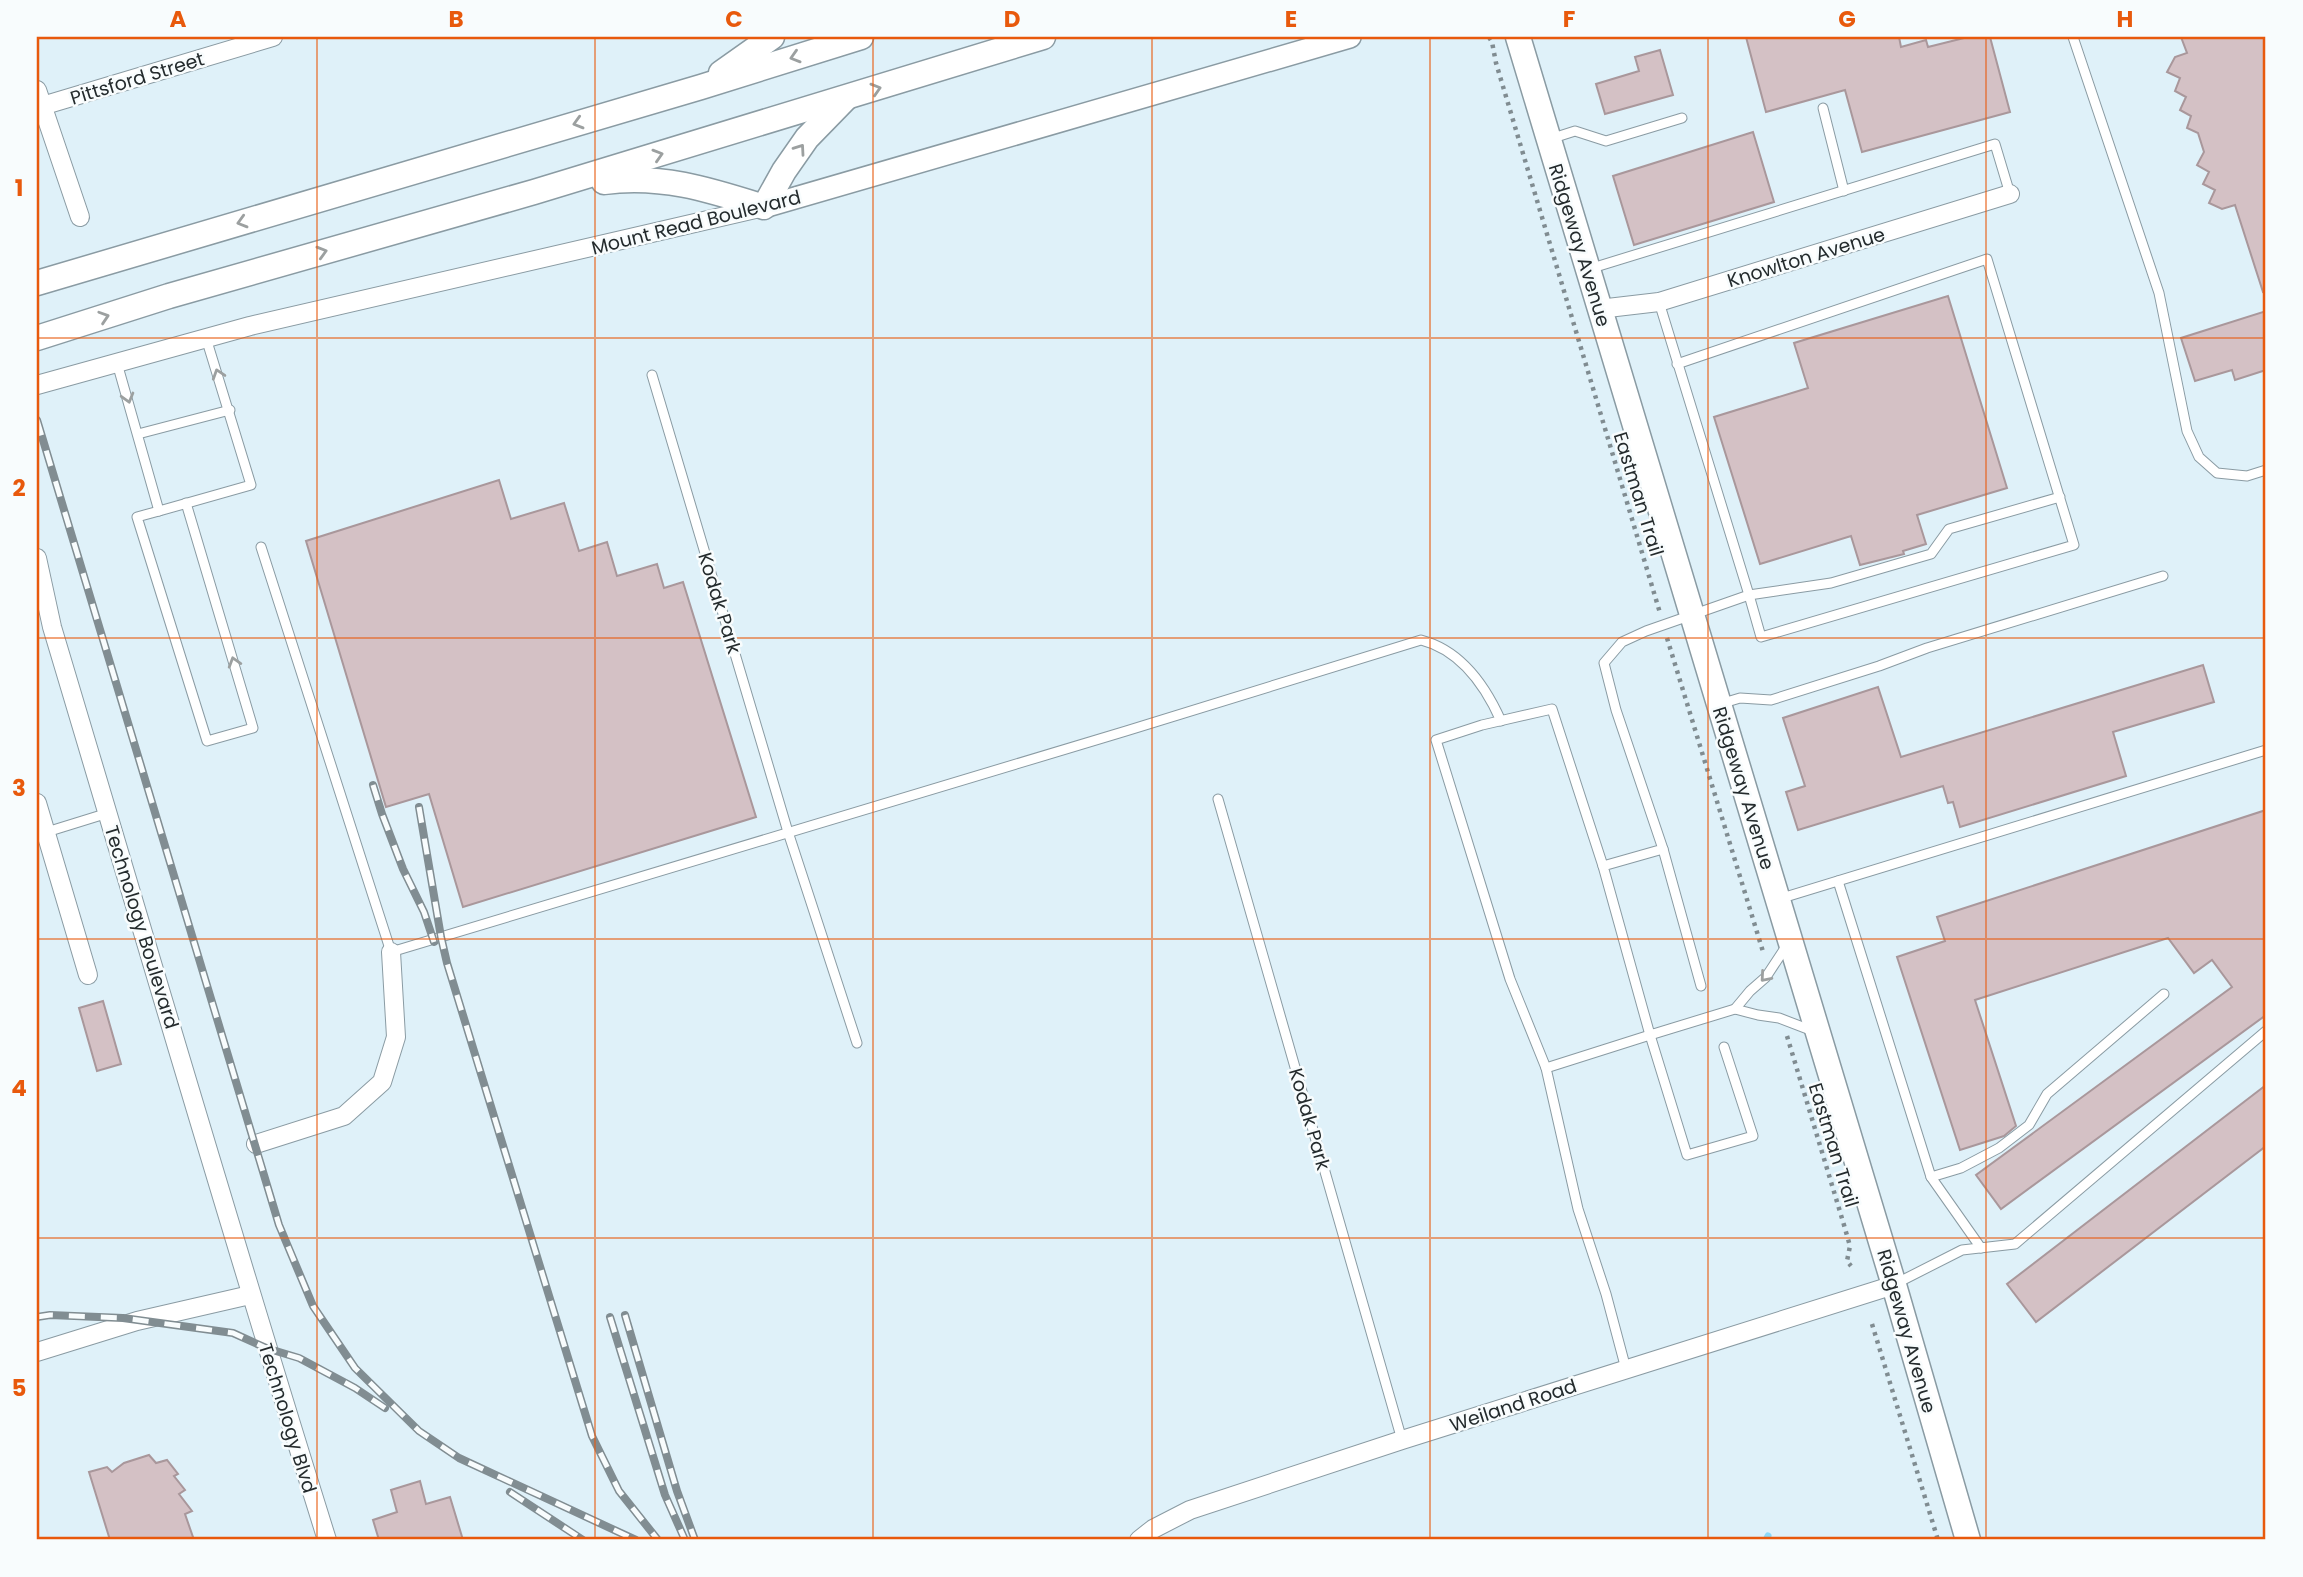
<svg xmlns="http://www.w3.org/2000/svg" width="2303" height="1577" viewBox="0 0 2303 1577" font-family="Poppins,sans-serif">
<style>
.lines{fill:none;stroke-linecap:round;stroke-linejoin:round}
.stream{stroke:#8ad9f9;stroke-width:7}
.building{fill:#d4c1c5;stroke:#a9979b;stroke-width:2}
.service-casing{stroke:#8a9ba3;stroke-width:11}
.minor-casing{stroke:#8a9ba3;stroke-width:20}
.tertiary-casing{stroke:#8a9ba3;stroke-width:24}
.secondary-casing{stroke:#8a9ba3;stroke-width:27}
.path{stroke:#808c91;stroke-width:4.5;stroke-dasharray:3.5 5;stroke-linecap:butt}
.service{stroke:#fff;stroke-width:9}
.minor{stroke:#fff;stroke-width:18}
.tertiary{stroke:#fff;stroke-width:21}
.secondary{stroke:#fff;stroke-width:24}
.rail-casing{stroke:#818d92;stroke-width:8}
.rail{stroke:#f8fcfd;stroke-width:5;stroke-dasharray:16;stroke-linecap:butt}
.oneway{stroke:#9ca0a0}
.grid{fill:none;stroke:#e8590c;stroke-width:2;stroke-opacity:0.55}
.labels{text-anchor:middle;stroke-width:5;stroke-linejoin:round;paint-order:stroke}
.street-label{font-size:19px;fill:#242b2d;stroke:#f8fcfd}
.neatline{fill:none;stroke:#e8590c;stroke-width:2.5}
.grid-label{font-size:23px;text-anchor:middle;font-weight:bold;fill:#e8590c}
</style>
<rect width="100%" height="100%" fill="#dff1f9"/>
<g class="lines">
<path class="stream" d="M 1766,1540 L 1768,1536"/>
</g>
<g class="building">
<path d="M 1746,37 L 1899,37 L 1901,47 L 1926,40 L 1928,47 L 1968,37 L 1990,37 L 2010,112 L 1862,152 L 1845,90 L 1766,112 Z"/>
<path d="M 2181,37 L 2266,37 L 2266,291 L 2263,292 L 2235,205 L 2222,209 L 2209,203 L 2215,190 L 2203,184 L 2209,172 L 2197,165 L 2204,152 L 2198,133 L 2187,128 L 2191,116 L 2180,110 L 2186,97 L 2175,91 L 2180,78 L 2167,72 L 2175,57 L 2187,53 Z"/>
<path d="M 1660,50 L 1673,95 L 1605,114 L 1596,84 L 1639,71 L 1635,57 Z"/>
<path d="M 1753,132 L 1774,202 L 1634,245 L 1613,176 Z"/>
<path d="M 1948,296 L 2007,488 L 1917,515 L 1926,544 L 1903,551 L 1904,554 L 1860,565 L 1851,536 L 1760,564 L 1714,417 L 1808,388 L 1794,343 Z"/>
<path d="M 2266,311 L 2266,370 L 2235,380 L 2232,370 L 2195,381 L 2181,338 Z"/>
<path d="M 499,480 L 511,519 L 564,503 L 579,551 L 607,542 L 617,576 L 657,564 L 664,588 L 683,582 L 756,817 L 463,907 L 429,794 L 386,807 L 306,541 Z"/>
<path d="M 2203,665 L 2214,702 L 2113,732 L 2126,776 L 1960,827 L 1953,802 L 1948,803 L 1943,786 L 1798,830 L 1786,792 L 1805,786 L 1783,718 L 1878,687 L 1901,757 Z"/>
<path d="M 2266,810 L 2266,1015 L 2001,1209 L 1976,1175 L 2232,987 L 2212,960 L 2194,973 L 2168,938 L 1975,1000 L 2016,1126 L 2004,1136 L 1960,1150 L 1897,957 L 1945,941 L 1937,917 Z"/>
<path d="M 103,1001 L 121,1064 L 97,1071 L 79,1008 Z"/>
<path d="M 2266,1085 L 2266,1146 L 2036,1322 L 2007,1284 Z"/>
<path d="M 149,1455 L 156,1463 L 167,1460 L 178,1474 L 174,1476 L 185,1490 L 179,1494 L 192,1511 L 185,1514 L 194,1540 L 110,1540 L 89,1472 L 107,1467 L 112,1472 L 124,1463 Z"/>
<path d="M 420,1481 L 426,1504 L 450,1497 L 463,1540 L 379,1540 L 373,1520 L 397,1512 L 391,1490 Z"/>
</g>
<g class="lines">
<g class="service-casing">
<g id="service">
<path d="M 2073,37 L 2159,293 L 2187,431 L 2199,457 L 2217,473 L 2247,476 L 2266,470"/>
<path d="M 1823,108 L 1844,191"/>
<path d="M 1550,139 L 1575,131 L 1606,141 L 1682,118"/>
<path d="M 1589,269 L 1995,144 L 2010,194"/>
<path d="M 1659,302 L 1749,595 L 1646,631 L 1622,642 L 1604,663 L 1616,710 L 1663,849 L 1603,866 L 1650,1035 L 1735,1009 L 1758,1015 L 1779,1018 L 1813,1031"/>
<path d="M 117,363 L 159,511 L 251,485 L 206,338"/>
<path d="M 1677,364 L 1987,259 L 2074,545 L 1761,637 L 1749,595 L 1831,583 L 1931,554 L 1949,529 L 2060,497"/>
<path d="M 652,375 L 788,832 L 857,1043"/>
<path d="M 138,434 L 230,410"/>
<path d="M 159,511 L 137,517 L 207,741 L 253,728 L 186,503"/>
<path d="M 261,547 L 391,952 L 1126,731 L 1421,640 C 1460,650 1485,685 1501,721"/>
<path d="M 1720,704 L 1740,698 L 1771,700 L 1879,666 L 1927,648 L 2163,576"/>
<path d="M 1218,799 L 1402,1440"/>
<path d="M 37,835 L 108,813"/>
<path d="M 1663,849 L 1701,986"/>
<path d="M 1838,881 L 1931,1177 L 1981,1248"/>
<path d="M 1779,899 L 2266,750"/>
<path d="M 1735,1009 L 1750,991 L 1766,977 L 1787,945"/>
<path d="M 1546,1068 L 1510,979 L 1436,740 L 1482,725 L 1552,709 L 1603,866"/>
<path d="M 1931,1177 L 1961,1168 L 1999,1148 L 2029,1125 L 2047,1094 L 2164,994"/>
<path d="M 1895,1284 L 1962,1250 L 2015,1244 L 2266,1031"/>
<path d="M 1626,1369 L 1606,1294 L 1578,1209 L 1546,1068 L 1650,1035 L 1687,1155 L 1753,1136 L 1724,1047"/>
</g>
</g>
<g class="minor-casing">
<g id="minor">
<path d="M 37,90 L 80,217"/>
<path d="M 42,106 L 273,37"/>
<path d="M 1599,309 L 1659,302 L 2010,194"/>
<path d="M 37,385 L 250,326 L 764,207"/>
<path d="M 37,558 L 52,627 C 143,931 232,1237 327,1540"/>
<path d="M 37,803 L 88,975"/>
<path d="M 256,1144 L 344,1116 L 382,1082 L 396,1037 L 391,952"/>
<path d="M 37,1352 L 137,1321 L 250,1295"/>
<path d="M 1139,1540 L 1153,1529 L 1190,1510 L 1402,1440 L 1894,1285"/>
</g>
</g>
<g class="tertiary-casing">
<path id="tertiary" d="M 764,207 L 1350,37"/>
</g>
<g class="secondary-casing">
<g id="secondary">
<path d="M 1518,37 L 1894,1285 L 1968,1540"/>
<path d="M 721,73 L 772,37"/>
<path d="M 604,182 C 661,174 710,190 764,207 L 784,171 L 807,138 L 845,99"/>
<path d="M 37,283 L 701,87 L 861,37"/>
<path d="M 37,338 L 169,296 L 534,192 L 1043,37"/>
</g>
</g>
<g class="path">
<path d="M 1489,37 L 1492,42 L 1496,63 L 1660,613"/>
<path d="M 1667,638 L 1764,955"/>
<path d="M 1787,1036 L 1844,1225 L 1850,1246 L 1847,1261 L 1851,1266"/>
<path d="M 1872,1324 L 1938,1540"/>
</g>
<use href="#service" class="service"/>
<use href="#minor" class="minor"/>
<use href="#tertiary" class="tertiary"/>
<use href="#secondary" class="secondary"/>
<g class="rail-casing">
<g id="rail">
<path d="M 37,420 L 279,1225 L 313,1306 L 355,1368 L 419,1431 L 459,1458 L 636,1540"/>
<path d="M 373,785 L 382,814 L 403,869 L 424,912 L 434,942"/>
<path d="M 419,807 L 441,937 L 447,963 L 592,1436 L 619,1491 L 658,1540"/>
<path d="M 625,1315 L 677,1491 L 695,1540"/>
<path d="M 37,1317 L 50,1315 L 123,1318 L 233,1333 L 266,1348 L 299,1358 L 355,1388 L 385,1408"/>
<path d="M 610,1317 L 665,1495 L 685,1540"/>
<path d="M 510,1492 L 583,1540"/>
</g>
</g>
<use href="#rail" class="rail"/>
</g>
<defs><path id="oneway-chevron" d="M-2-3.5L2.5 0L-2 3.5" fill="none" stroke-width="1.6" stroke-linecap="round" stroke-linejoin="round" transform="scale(1.75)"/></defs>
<g class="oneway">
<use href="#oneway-chevron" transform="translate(795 57) rotate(163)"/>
<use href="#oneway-chevron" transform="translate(876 89) rotate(-17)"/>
<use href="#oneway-chevron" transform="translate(578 123) rotate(164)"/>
<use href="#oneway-chevron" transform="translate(800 149) rotate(-55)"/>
<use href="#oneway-chevron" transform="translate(658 155) rotate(-17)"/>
<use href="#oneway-chevron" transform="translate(242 222) rotate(164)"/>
<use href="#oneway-chevron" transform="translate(322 252) rotate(-16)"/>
<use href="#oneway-chevron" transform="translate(104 317) rotate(-18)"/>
<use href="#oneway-chevron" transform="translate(218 374) rotate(-108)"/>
<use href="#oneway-chevron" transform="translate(128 398) rotate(74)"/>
<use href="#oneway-chevron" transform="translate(234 662) rotate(-107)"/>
<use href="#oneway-chevron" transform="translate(1765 977) rotate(131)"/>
</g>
<path class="grid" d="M 317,37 L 317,1540M 595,37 L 595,1540M 873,37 L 873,1540M 1152,37 L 1152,1540M 1430,37 L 1430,1540M 1708,37 L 1708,1540M 1986,37 L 1986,1540M 37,338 L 2266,338M 37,638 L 2266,638M 37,939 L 2266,939M 37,1238 L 2266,1238"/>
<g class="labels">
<g class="street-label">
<text transform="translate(137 78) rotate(-17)" y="7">Pittsford Street</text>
<text transform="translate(696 222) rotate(-14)" y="7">Mount Read Boulevard</text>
<text transform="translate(1580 245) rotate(73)" y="7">Ridgeway Avenue</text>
<text transform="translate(1806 257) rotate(-17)" y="7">Knowlton Avenue</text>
<text transform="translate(1639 494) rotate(73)" y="7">Eastman Trail</text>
<text transform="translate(720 603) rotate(73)" y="7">Kodak Park</text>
<text transform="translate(1744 788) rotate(73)" y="7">Ridgeway Avenue</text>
<text transform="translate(142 927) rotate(73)" y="7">Technology Boulevard</text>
<text transform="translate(1310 1119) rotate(74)" y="7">Kodak Park</text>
<text transform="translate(1834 1145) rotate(73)" y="7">Eastman Trail</text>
<text transform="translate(1907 1331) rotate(74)" y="7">Ridgeway Avenue</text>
<text transform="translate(1513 1405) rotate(-18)" y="7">Weiland Road</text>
<text transform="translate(288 1418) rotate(73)" y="7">Technology Blvd</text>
</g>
</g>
<rect width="2303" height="1577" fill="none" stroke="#f8fcfd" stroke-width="77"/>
<rect x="38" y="38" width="2226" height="1500" class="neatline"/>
<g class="grid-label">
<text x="178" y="27">A</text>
<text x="456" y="27">B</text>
<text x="734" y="27">C</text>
<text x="1012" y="27">D</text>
<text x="1291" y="27">E</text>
<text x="1569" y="27">F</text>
<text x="1847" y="27">G</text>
<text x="2125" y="27">H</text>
<text x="19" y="196">1</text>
<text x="19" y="496">2</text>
<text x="19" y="796">3</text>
<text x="19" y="1096">4</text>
<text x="19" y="1396">5</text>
</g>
</svg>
